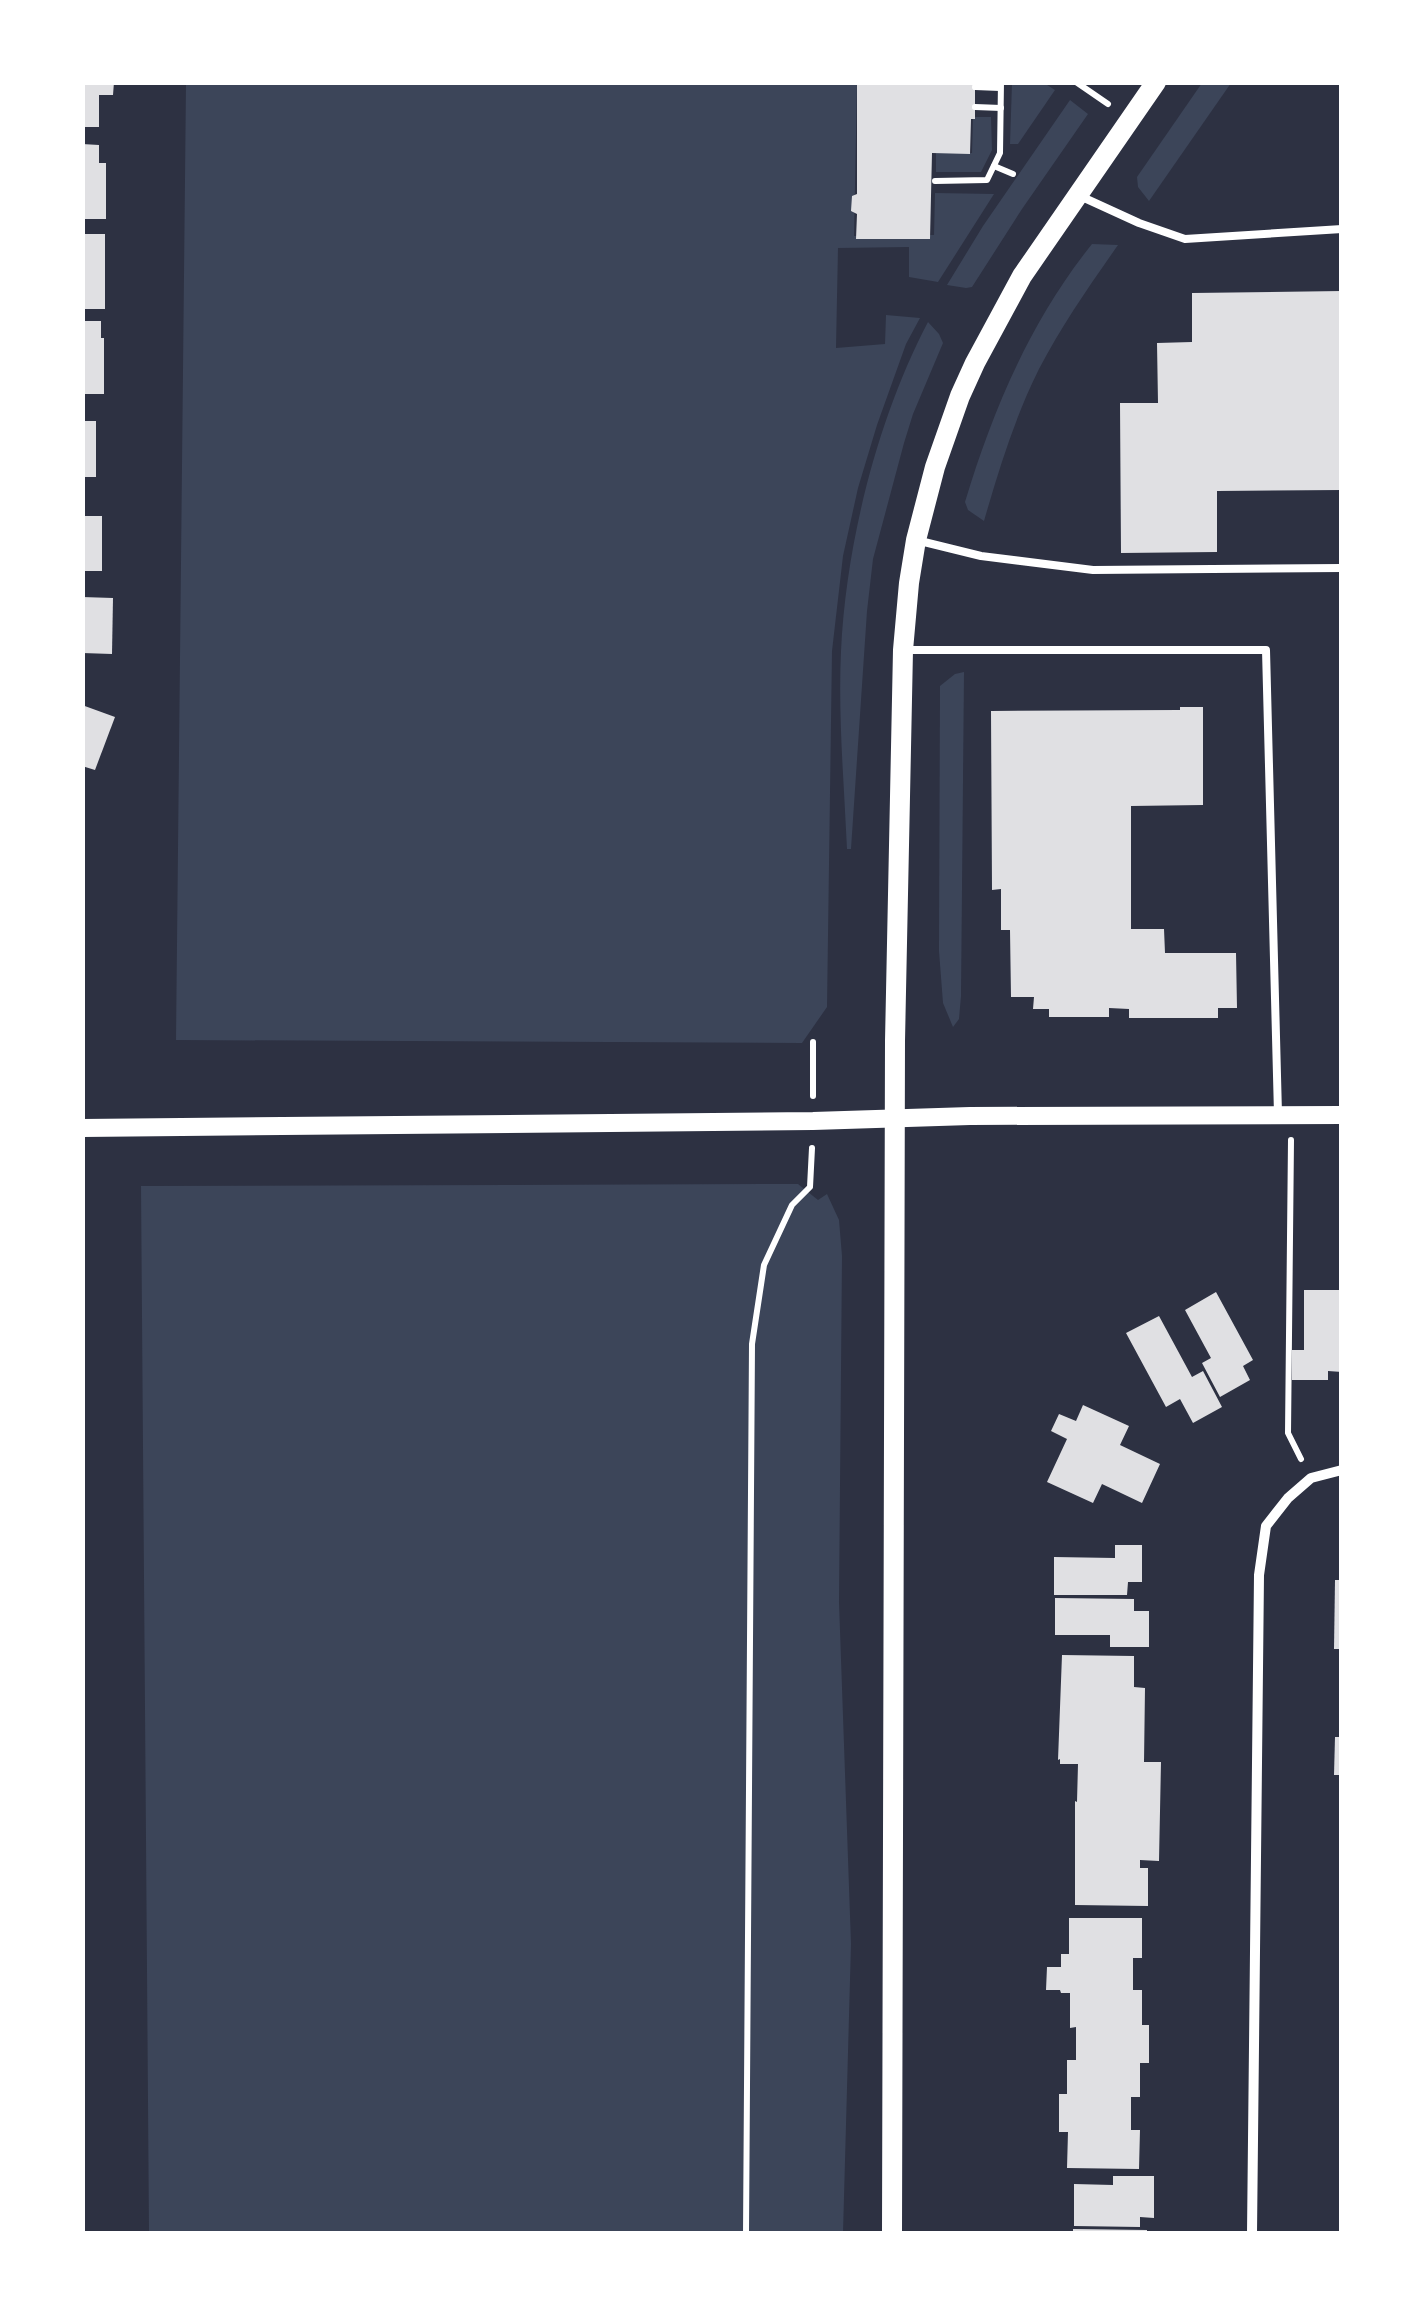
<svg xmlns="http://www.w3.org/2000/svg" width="1424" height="2316" viewBox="0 0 1424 2316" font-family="Montserrat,sans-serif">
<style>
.green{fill:#3c4559}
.building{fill:#e0e0e3}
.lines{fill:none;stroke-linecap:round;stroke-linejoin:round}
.path{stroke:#fff;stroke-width:6}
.service{stroke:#fff;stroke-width:8}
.minor{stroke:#fff;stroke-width:10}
.tertiary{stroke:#fff;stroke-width:18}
.secondary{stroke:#fff;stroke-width:20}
</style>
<rect width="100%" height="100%" fill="#2d3142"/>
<g class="green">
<path d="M 186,83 L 857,83 L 854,236 L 934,235 L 935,193 L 994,194 L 938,282 L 909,277 L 909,247 L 838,248 L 836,348 L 885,344 L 886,315 L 920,318 L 906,344 L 877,425 L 858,488 L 843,556 L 832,651 L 827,1007 L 802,1043 L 176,1040 Z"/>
<path d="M 1012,83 L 1044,83 L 1055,90 L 1018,144 L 1010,144 Z"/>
<path d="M 1202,83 L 1231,83 L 1149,201 L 1138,187 L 1137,177 Z"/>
<path d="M 1070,100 L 1088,114 L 1022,209 L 972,287 L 966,288 L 947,285 L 983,226 Z"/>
<path d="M 973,117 L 991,117 L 992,150 L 981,172 L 936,172 L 936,153 L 972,153 Z"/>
<path d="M 1092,244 L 1118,245 C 1090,285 1062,325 1039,369 C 1015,417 999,469 984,521 L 968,510 L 965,502 C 993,409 1031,320 1092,244 Z"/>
<path d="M 928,322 L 939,334 L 943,343 L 913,414 L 904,443 L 873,559 L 867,611 L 851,849 L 847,849 C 844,783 838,716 841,651 C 846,543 878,417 928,322 Z"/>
<path d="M 964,672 L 961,996 L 959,1019 L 953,1027 L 943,1003 L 939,951 L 940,686 L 955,674 Z"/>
<path d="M 798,1184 L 818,1200 L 827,1194 L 839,1220 L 842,1256 L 839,1602 L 851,1944 L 843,2233 L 149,2233 L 141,1186 Z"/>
</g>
<g class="building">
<path d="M 82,82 L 114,82 L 113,95 L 99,95 L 99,127 L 82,127 Z"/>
<path d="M 857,82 L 975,82 L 975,119 L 971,119 L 970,154 L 932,153 L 930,239 L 856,239 L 857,214 L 851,211 L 852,196 L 857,194 Z"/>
<path d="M 82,144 L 99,145 L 99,163 L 106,163 L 106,219 L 82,219 Z"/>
<rect x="82" y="234" width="23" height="75"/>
<path d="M 1342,291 L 1342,490 L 1217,491 L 1217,552 L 1121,553 L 1120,403 L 1158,403 L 1157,343 L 1192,342 L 1192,293 Z"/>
<path d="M 82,321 L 101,321 L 101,338 L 104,338 L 104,394 L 82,394 Z"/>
<rect x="82" y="421" width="14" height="56"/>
<rect x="82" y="516" width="20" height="55"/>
<path d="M 82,597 L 113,598 L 112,654 L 82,653 Z"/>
<path d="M 82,705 L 115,717 L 95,770 L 82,766 Z"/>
<path d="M 1180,707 L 1203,707 L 1203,805 L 1131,806 L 1131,929 L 1164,929 L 1165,953 L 1236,953 L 1237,1008 L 1218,1008 L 1218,1018 L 1129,1018 L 1129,1009 L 1109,1008 L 1109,1017 L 1049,1017 L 1049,1009 L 1033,1009 L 1034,997 L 1011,997 L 1010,930 L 1001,930 L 1001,889 L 992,890 L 991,711 L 1180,710 Z"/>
<path d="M 1304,1290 L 1342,1290 L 1342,1372 L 1328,1371 L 1328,1380 L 1292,1380 L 1292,1350 L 1304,1350 Z"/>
<path d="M 1216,1292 L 1253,1360 L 1243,1366 L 1250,1380 L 1220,1397 L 1202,1363 L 1211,1358 L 1185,1310 Z"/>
<path d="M 1159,1316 L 1192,1377 L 1203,1371 L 1222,1407 L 1193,1423 L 1180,1399 L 1166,1407 L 1126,1333 Z"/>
<path d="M 1083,1405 L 1129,1426 L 1120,1445 L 1160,1464 L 1142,1503 L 1102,1484 L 1093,1503 L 1047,1482 L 1067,1439 L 1051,1431 L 1059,1414 L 1076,1421 Z"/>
<path d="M 1115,1545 L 1142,1545 L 1142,1582 L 1128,1582 L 1127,1595 L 1054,1595 L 1054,1557 L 1115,1558 Z"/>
<path d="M 1335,1580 L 1342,1580 L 1342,1649 L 1334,1649 Z"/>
<path d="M 1055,1598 L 1134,1599 L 1134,1611 L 1149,1611 L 1149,1647 L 1110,1647 L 1110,1635 L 1055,1635 Z"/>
<path d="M 1062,1655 L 1134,1656 L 1134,1687 L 1145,1688 L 1144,1762 L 1161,1762 L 1159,1861 L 1140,1860 L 1140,1868 L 1148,1868 L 1148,1906 L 1075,1905 L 1075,1801 L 1077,1802 L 1078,1764 L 1060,1764 L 1060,1759 L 1058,1760 Z"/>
<path d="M 1335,1737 L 1342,1737 L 1342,1775 L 1334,1775 Z"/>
<path d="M 1069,1918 L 1142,1918 L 1142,1958 L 1133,1958 L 1133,1990 L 1142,1990 L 1142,2025 L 1149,2025 L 1149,2063 L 1140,2063 L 1140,2097 L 1131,2097 L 1131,2130 L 1140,2130 L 1139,2169 L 1067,2168 L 1068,2132 L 1059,2132 L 1059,2094 L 1067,2094 L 1067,2060 L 1076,2060 L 1076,2027 L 1070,2028 L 1070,1993 L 1061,1993 L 1060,1990 L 1046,1990 L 1047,1967 L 1061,1967 L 1061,1954 L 1069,1954 Z"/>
<path d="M 1113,2176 L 1154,2176 L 1154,2218 L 1140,2217 L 1140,2227 L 1074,2226 L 1074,2184 L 1113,2185 Z"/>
<path d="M 1073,2229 L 1147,2230 L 1147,2234 L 1073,2234 Z"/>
</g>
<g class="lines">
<g class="path">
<path d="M 1076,82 L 1108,104"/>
<path d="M 975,87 L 1000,88"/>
<path d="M 975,107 L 1001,108"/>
<path d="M 994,166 L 1013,174"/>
<path d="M 935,181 L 987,180 L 1000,153 L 1001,82"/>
<path d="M 813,1042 L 813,1096"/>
<path d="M 1291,1140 L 1288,1433 L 1301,1459"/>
<path d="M 746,2234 L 752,1344 L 764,1265 L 792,1205 L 810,1187 L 812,1148"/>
</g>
<g class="service">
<path d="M 1080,196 L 1139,223 L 1185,239 L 1342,229"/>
<path d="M 920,541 L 981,556 L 1093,570 L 1342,568"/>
<path d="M 905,650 L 1266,650 L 1278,1114"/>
</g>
<path class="minor" d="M 1252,2234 L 1259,1575 L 1266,1526 L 1288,1498 L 1311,1478 L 1342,1470"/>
<path class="tertiary" d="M 82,1128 L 813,1121 L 970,1116 L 1342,1115"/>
<path class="secondary" d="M 892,2234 L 895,1041 L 903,650 L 909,583 L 916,540 L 935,467 L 960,396 L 975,363 L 1022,276 L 1156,82"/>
</g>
<rect width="1424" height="2316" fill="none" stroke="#ffffff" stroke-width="170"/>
</svg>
